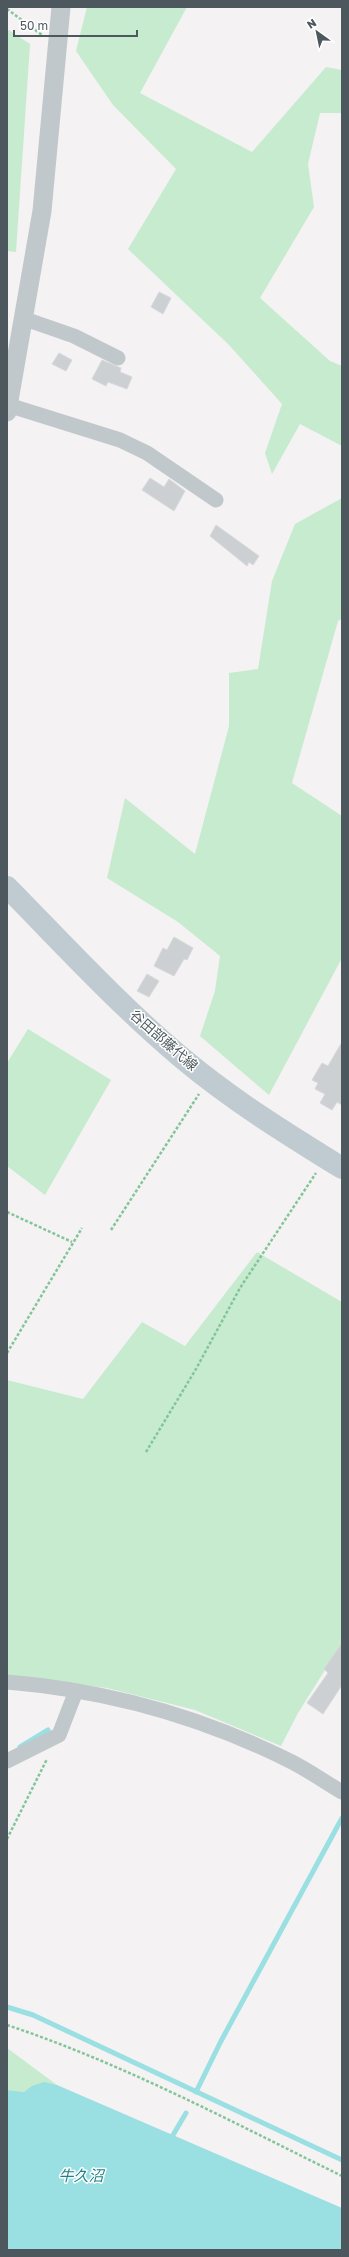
<svg xmlns="http://www.w3.org/2000/svg" width="349" height="2257" viewBox="0 0 349 2257" font-family="'Golos Text','Noto Sans JP',sans-serif">
<style>
.green{fill:#c7ebcf}
.water{fill:#9adfe2}
.lines{fill:none;stroke-linecap:round;stroke-linejoin:round}
.stream{stroke:#9adfe2;stroke-width:5}
.building{fill:#ccd0d2;stroke:#d7d9dc}
.path{stroke:#83c59a;stroke-width:2.5;stroke-dasharray:3 2;stroke-linecap:butt}
.minor{stroke:#c0c8cc;stroke-width:15}
.tertiary{stroke:#c0c8cc;stroke-width:19}
.secondary{stroke:#c0cbd1;stroke-width:22}
.labels{text-anchor:middle;stroke-width:3;stroke-linejoin:round;paint-order:stroke}
.street-label{font-size:14px;fill:#4c585d;stroke:#fff}
.water-label{font-size:15px;font-style:italic;fill:#1d8388;stroke:#fff}
</style>
<rect width="100%" height="100%" fill="#f4f2f2"/>
<g class="green">
<path d="M 87,7 L 187,7 L 140,93 L 252,152 L 326,67 L 342,70 L 342,113 L 320,113 L 308,164 L 314,207 L 260,298 L 330,361 L 342,366 L 342,446 L 300,424 L 272,474 L 265,453 L 282,404 L 229,345 L 128,249 L 176,169 L 113,105 L 76,51 Z"/>
<path d="M 7,29 L 30,44 L 16,252 L 7,251 Z"/>
<path d="M 342,498 L 342,619 L 338,621 L 292,783 L 342,816 L 342,958 L 269,1095 L 200,1036 L 215,991 L 220,956 L 178,922 L 107,878 L 125,798 L 195,854 L 229,726 L 229,673 L 258,669 L 272,581 L 295,524 Z"/>
<path d="M 28,1029 L 111,1080 L 45,1195 L 7,1166 L 7,1063 Z"/>
<path d="M 257,1252 L 342,1302 L 342,1643 L 298,1713 L 281,1746 L 195,1710 L 107,1688 L 7,1676 L 7,1380 L 83,1399 L 142,1322 L 185,1346 Z"/>
<path d="M 7,2048 L 57,2085 C 43,2082 35,2084 24,2092 L 7,2090 Z"/>
</g>
<path class="water" d="M 44,2082 L 57,2085 L 342,2208 L 342,2250 L 7,2250 L 7,2090 L 24,2092 L 32,2086 Z"/>
<g class="lines">
<g class="stream">
<path d="M 20,1747 L 48,1730"/>
<path d="M 7,2007 L 33,2015 L 342,2160"/>
<path d="M 196,2092 L 221,2041 L 342,1818"/>
<path d="M 173,2135 L 186,2113"/>
</g>
</g>
<g class="building">
<path d="M 159,292 L 171,298 L 163,314 L 151,307 Z"/>
<path d="M 59,353 L 72,360 L 66,371 L 52,364 Z"/>
<path d="M 102,360 L 121,368 L 120,372 L 132,377 L 127,389 L 108,382 L 106,386 L 92,379 Z"/>
<path d="M 150,478 L 164,487 L 169,479 L 185,491 L 174,511 L 142,490 Z"/>
<path d="M 216,525 L 259,556 L 253,565 L 249,562 L 247,566 L 210,536 Z"/>
<path d="M 174,937 L 193,948 L 187,960 L 184,959 L 174,976 L 154,966 L 163,948 L 167,950 Z"/>
<path d="M 147,974 L 159,981 L 149,997 L 137,991 Z"/>
<path d="M 342,1042 L 342,1105 L 337,1102 L 332,1110 L 320,1103 L 325,1094 L 315,1089 L 318,1083 L 312,1080 L 322,1063 L 328,1066 Z"/>
<path d="M 342,1643 L 342,1685 L 323,1714 L 307,1703 L 328,1673 L 324,1669 Z"/>
</g>
<g class="lines">
<g class="path">
<path d="M 7,9 L 42,35"/>
<path d="M 7,1212 L 72,1242"/>
<path d="M 111,1230 L 199,1094"/>
<path d="M 7,1353 L 82,1228"/>
<path d="M 146,1452 L 196,1369 L 240,1288 L 316,1173"/>
<path d="M 7,1839 L 47,1759"/>
<path d="M 7,2025 C 124,2064 232,2122 342,2176"/>
</g>
<g class="minor">
<path d="M 25,319 L 74,336 L 118,358"/>
<path d="M 8,405 L 120,440 L 147,453 L 216,500"/>
<path d="M 7,1682 C 105,1690 202,1717 290,1761 C 308,1770 325,1782 342,1792"/>
<path d="M 7,1761 L 59,1735 L 76,1691"/>
</g>
<path class="tertiary" d="M 7,412 L 42,211 L 61,7"/>
<path class="secondary" d="M 7,887 C 64,945 120,1006 182,1058 C 232,1100 287,1134 342,1168"/>
</g>
<g class="labels">
<g class="street-label">
<text transform="translate(164 1040) rotate(41)" y="5">谷田部藤代線</text>
</g>
<g class="water-label">
<text x="81" y="2181">牛久沼</text>
</g>
</g>
<rect width="349" height="2257" fill="none" stroke="#4c585d" stroke-width="16"/>
<g transform="translate(317 32) rotate(327)" stroke="#ffffff" stroke-width="3" paint-order="stroke">
<path d="M0-3L7 15L0 10L-7 15Z" fill="#4c585d"/>
<text y="-6" font-size="11" font-weight="bold" text-anchor="middle" fill="#4c585d">N</text>
</g>
<path d="M14 30v6h123v-6" fill="none" stroke="#4c585d" stroke-width="2"/>
<text x="20" y="30" font-size="12" fill="#4c585d" stroke="#ffffff" stroke-width="3" paint-order="stroke">50 m</text>
</svg>
